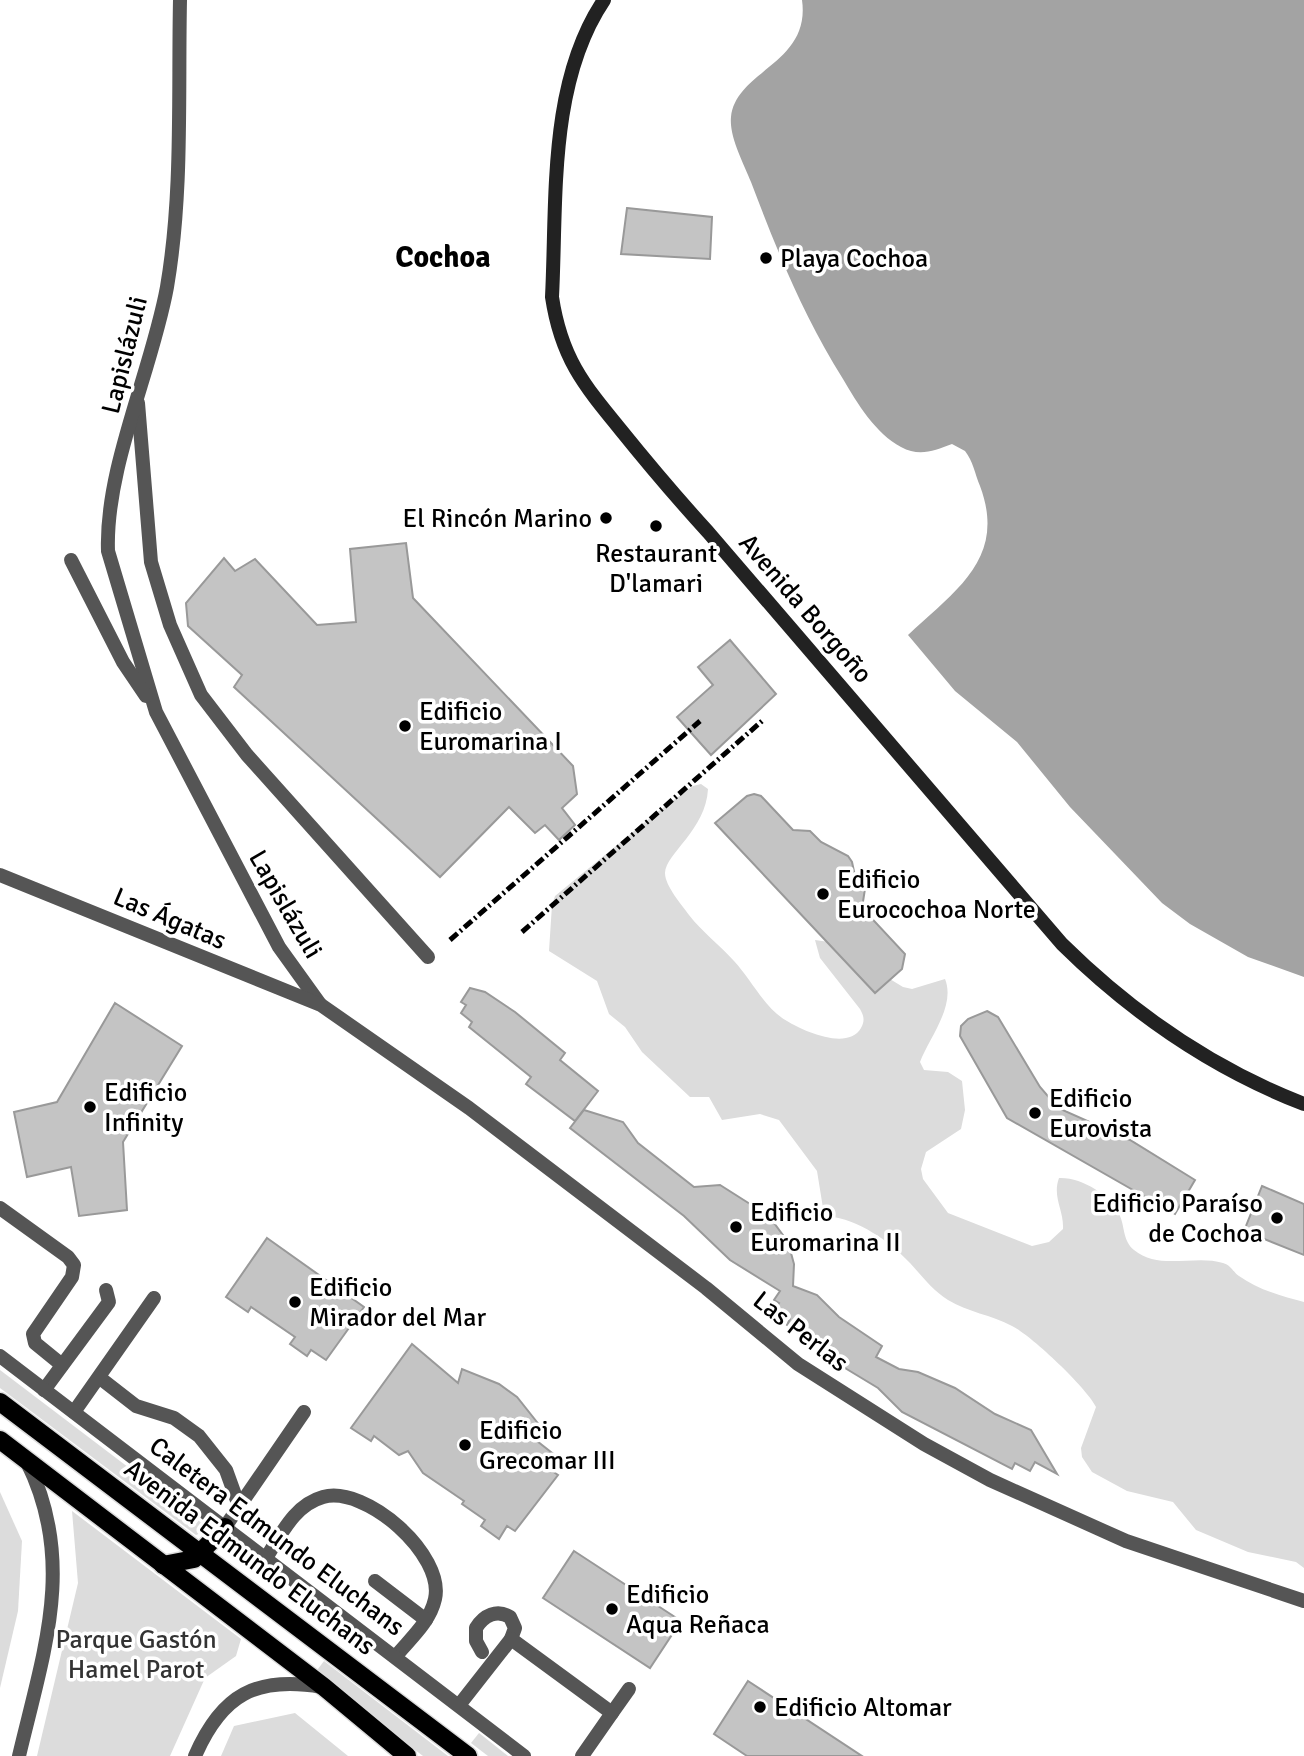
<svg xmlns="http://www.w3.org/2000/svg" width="1304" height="1756" viewBox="0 0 1304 1756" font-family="Signika,sans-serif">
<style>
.green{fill:#dcdcdc}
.water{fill:#a3a3a3}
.building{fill:#c4c4c4;stroke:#999;stroke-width:2}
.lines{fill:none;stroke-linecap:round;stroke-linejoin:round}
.primary-casing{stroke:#dbdbdb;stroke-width:21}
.lane{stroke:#555;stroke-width:14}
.street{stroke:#555;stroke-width:14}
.secondary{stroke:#222;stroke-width:14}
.primary{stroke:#000;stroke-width:18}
.rail{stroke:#000;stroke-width:5;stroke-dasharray:10 3.5 2 3.5;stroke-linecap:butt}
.poi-dot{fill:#000;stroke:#fff;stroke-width:2.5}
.labels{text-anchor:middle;stroke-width:7;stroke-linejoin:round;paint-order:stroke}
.poi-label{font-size:26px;fill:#000;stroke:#fff;text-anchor:start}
.street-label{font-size:26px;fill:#000;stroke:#fff}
.park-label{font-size:26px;fill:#333;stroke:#fff}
.quarter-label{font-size:30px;font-weight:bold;fill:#000;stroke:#fff}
</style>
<rect width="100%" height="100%" fill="#fff"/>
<g class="green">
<path d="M 701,784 L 708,789 C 706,830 666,853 665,873 C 665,886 682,905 689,915 C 702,932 720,945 734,961 C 751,979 765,1009 787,1021 C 803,1031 848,1051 861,1028 C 865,1021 864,1016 860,1009 L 820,958 L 815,940 L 829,942 L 903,987 L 912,989 L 945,979 C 956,1006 929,1038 920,1062 L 924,1070 L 948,1072 L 962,1081 L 965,1110 L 961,1129 L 926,1152 L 921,1169 L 923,1179 L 948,1213 L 1032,1246 L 1049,1242 L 1063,1229 C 1064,1210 1052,1197 1059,1178 C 1082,1177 1110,1195 1120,1216 C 1125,1228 1123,1241 1134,1250 C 1159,1271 1195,1254 1223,1263 C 1231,1265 1233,1272 1239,1276 C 1257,1289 1283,1297 1304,1302 L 1304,1568 L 1296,1562 L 1248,1552 L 1196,1530 L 1173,1502 L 1127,1491 L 1092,1472 L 1082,1457 L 1081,1448 L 1096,1407 C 1088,1389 1031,1335 1012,1326 C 992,1315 967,1312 948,1300 C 932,1290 922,1276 910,1263 C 888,1240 859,1220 828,1216 L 823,1208 L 817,1171 L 779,1120 L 760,1114 L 722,1120 L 709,1097 L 690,1097 L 642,1052 L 625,1027 L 609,1014 L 597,981 L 549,951 L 552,905 L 555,896 L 656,813 L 693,786 Z"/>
<path d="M 0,1370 L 203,1524 L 201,1533 L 196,1535 L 0,1388 Z"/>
<path d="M 0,1492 L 22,1541 L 18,1611 L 0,1688 Z"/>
<path d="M 72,1511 L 241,1639 L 236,1656 L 205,1678 L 170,1756 L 37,1756 L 78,1583 Z"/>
<path d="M 324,1661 L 448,1756 L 423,1756 L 315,1673 Z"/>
<path d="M 295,1713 L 348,1756 L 221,1756 L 234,1726 Z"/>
<path d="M 479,1733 L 508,1756 L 488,1756 L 471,1743 Z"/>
</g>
<path class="water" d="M 802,0 L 1304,0 L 1304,977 L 1248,957 L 1190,924 L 1162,903 L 1070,807 L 1017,742 L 955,691 L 908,635 C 956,590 1007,558 980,486 C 975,474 973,461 965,451 L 952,444 C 934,451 919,457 901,447 C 876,434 857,403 843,379 C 803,315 778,253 751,182 C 744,164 729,137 731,117 C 736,70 811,64 802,0 Z"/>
<g class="building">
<path d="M 627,208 L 712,217 L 710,259 L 621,254 Z"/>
<path d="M 406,543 L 413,598 L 573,766 L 577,794 L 562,808 L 575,825 L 559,840 L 545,825 L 535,833 L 509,807 L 440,877 L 234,687 L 242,675 L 188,626 L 186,603 L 224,558 L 235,571 L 255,559 L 317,625 L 356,622 L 350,549 Z"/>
<path d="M 730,640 L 776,694 L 711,755 L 677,717 L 713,685 L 698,667 Z"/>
<path d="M 754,794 L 761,796 L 793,830 L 810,831 L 821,842 L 848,856 L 852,862 L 856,881 L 865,889 L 862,908 L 905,954 L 902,969 L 875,993 L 715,823 L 747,796 Z"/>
<path d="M 470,988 L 485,992 L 515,1012 L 565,1053 L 560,1060 L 598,1091 L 575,1121 L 526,1084 L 531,1077 L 469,1027 L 472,1022 L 461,1013 L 466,1005 L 461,1002 Z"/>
<path d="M 115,1003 L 182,1046 L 123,1142 L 127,1210 L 79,1216 L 71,1167 L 27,1177 L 14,1112 L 57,1102 Z"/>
<path d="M 987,1011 L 998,1017 L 1040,1087 L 1058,1108 L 1130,1140 L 1195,1180 L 1175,1214 L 1007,1118 L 960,1036 L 961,1026 L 968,1019 Z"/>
<path d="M 584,1110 L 623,1122 L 638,1143 L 694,1187 L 720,1185 L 750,1204 L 774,1223 L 788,1242 L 794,1264 L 793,1286 L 817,1295 L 839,1317 L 882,1346 L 876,1357 L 899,1369 L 918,1372 L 955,1388 L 995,1414 L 1031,1430 L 1057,1474 L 1035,1462 L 1030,1471 L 1015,1463 L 1012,1469 L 902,1412 L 878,1388 L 840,1365 L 787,1325 L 790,1319 L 775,1309 L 779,1303 L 774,1300 L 780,1291 L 730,1260 L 684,1216 L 570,1128 Z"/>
<path d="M 1262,1186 L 1304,1204 L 1304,1255 L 1244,1231 Z"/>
<path d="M 267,1238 L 364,1307 L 326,1360 L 311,1350 L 307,1356 L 290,1344 L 295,1337 L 251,1307 L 248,1312 L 226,1297 Z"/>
<path d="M 412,1344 L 458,1383 L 462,1369 L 499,1384 L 517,1397 L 544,1431 L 537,1441 L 556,1456 L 549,1469 L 558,1475 L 515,1531 L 507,1526 L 499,1539 L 481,1526 L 485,1520 L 462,1504 L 464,1501 L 423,1473 L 408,1451 L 399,1455 L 374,1436 L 371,1441 L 351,1428 Z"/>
<path d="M 574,1551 L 681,1621 L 650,1668 L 543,1598 Z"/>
<path d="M 748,1681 L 862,1756 L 747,1756 L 714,1734 Z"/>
</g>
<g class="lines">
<g class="primary-casing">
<g id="primary">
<path d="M 0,1402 L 468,1756"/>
<path d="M 0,1440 L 324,1687 L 407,1756"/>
<path d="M 163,1565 L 194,1559 L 225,1527"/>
</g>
</g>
<g class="lane">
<path d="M 138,403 L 151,562 L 170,625 L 201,695 L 247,755 L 428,957"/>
<path d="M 0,1208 L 68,1257 L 74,1265 L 72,1277 L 33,1334 L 35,1343 L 62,1365"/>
<path d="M 100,1378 L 136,1406 L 174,1418 L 199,1436 L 226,1470 L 239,1506"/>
<path d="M 44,1390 L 109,1302 L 106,1290"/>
<path d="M 74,1412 L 154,1298"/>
<path d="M 225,1527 L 304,1412"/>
<path d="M 266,1558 C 281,1535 294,1505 323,1497 C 366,1485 445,1555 435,1599 C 430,1622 410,1639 396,1656"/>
<path d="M 375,1581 L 426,1620"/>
<path d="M 482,1652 L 476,1641 L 476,1628 C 484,1615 497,1609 510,1617 L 515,1628 L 511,1639"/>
<path d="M 460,1704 L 511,1639 L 612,1713 L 582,1756"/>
<path d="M 612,1713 L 629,1689"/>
</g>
<g class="street">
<path d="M 180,0 C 178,95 183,193 167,287 C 152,370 105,468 108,551 L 156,712 L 279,947 L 320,1004"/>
<path d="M 71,560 L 123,662 L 146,696"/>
<path d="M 0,875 L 321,1005 L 469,1108 L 706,1288 L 798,1364 L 924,1444 L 990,1480 L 1126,1541 L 1304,1601"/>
<path d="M 0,1356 L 524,1756"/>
<path d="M 19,1756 C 43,1654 77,1562 27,1462"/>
<path d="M 195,1756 C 222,1694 256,1676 322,1687"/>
</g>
<path class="secondary" d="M 604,0 C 548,83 557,200 552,297 C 561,357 583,384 620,429 C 649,465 677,498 708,532 L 1062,944 C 1132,1013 1211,1068 1304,1104"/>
<use href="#primary" class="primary"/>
<g class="rail">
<path d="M 522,932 L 762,721"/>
<path d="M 450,940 L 700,721"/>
</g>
</g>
<g class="poi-dot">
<circle cx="766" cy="258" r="7"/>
<circle cx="606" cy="518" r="7"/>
<circle cx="656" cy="526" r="7"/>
<circle cx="405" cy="726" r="7"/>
<circle cx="823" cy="894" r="7"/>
<circle cx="90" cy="1107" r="7"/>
<circle cx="1035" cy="1113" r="7"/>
<circle cx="1277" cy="1218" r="7"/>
<circle cx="736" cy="1227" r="7"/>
<circle cx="295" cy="1302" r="7"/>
<circle cx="465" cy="1445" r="7"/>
<circle cx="612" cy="1609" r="7"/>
<circle cx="760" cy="1707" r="7"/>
</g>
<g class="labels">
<g class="poi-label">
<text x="780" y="267">Playa Cochoa</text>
<text x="592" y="527" text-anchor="end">El Rincón Marino</text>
<text x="656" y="562" text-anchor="middle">Restaurant<tspan x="656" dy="30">D'lamari</tspan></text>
<text x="419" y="720">Edificio<tspan x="419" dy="30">Euromarina I</tspan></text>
<text x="837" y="888">Edificio<tspan x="837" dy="30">Eurocochoa Norte</tspan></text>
<text x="104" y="1101">Edificio<tspan x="104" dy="30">Infinity</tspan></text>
<text x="1049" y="1107">Edificio<tspan x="1049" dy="30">Eurovista</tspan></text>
<text x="1263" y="1212" text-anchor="end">Edificio Paraíso<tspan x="1263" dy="30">de Cochoa</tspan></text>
<text x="750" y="1221">Edificio<tspan x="750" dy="30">Euromarina II</tspan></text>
<text x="309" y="1296">Edificio<tspan x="309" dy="30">Mirador del Mar</tspan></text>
<text x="479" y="1439">Edificio<tspan x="479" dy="30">Grecomar III</tspan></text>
<text x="626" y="1603">Edificio<tspan x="626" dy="30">Aqua Reñaca</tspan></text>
<text x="774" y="1716">Edificio Altomar</text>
</g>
<g class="street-label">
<text transform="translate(124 355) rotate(-76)" y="9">Lapislázuli</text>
<text transform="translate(806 608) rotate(49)" y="9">Avenida Borgoño</text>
<text transform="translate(286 904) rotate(60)" y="9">Lapislázuli</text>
<text transform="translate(170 918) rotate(23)" y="9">Las Ágatas</text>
<text transform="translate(801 1331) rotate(38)" y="9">Las Perlas</text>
<text transform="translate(277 1536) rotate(37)" y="9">Caletera Edmundo Eluchans</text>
<text transform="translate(250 1557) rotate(37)" y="9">Avenida Edmundo Eluchans</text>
</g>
<g class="park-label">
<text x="136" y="1648">Parque Gastón<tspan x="136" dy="30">Hamel Parot</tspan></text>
</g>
<g class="quarter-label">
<text x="443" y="267">Cochoa</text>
</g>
</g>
</svg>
